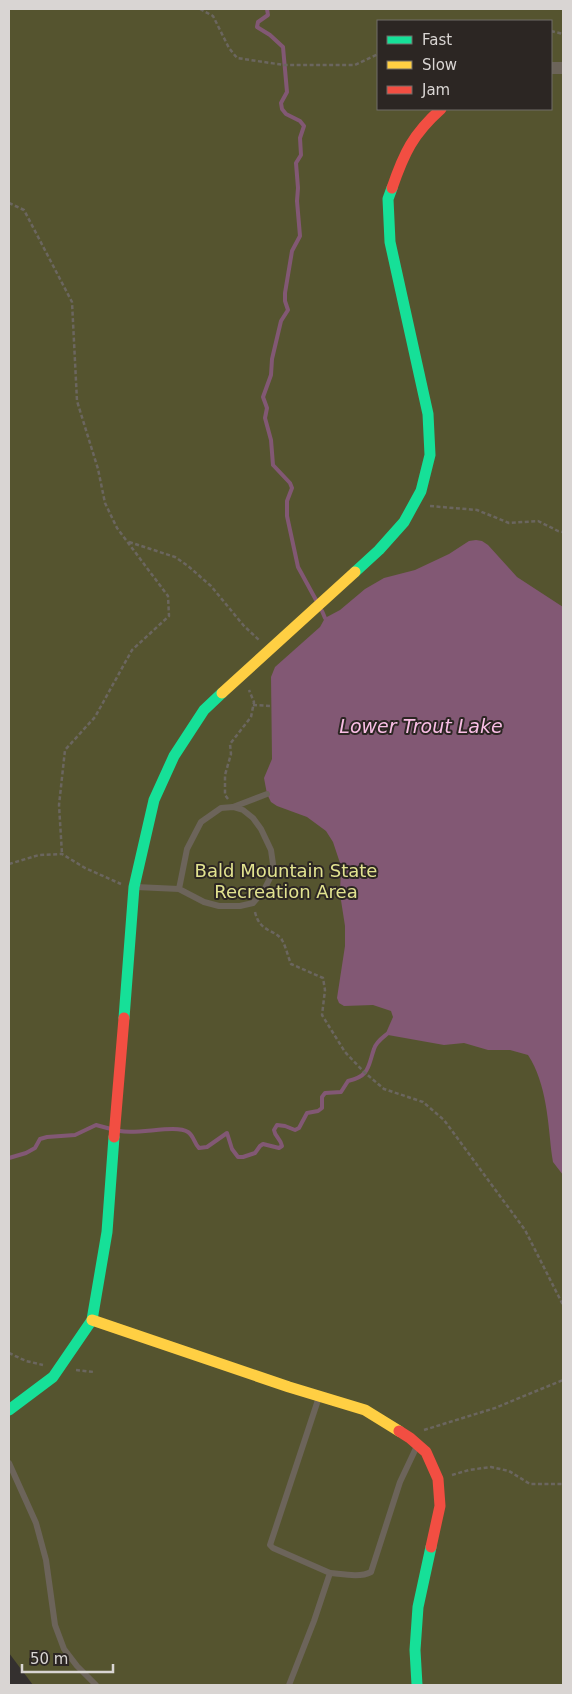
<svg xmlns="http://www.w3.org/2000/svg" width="572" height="1694" viewBox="0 0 572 1694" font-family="'DejaVu Sans',sans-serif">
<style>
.green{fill:#55542f;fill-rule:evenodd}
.water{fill:#825874}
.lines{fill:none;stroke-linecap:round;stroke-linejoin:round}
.stream{stroke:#825874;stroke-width:4}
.path{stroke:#6b665f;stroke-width:2.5;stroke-dasharray:4 2.5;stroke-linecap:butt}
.lane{stroke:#6c645a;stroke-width:6}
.street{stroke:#6c645a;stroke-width:12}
.fast{stroke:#16e098;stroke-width:11}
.slow{stroke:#ffcf43;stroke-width:11}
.jam{stroke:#f24e42;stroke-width:11}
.labels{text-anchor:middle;stroke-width:4;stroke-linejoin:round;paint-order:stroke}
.park-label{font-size:18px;fill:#e2e390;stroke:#2c2623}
.water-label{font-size:19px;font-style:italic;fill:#f9bee5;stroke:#2c2623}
</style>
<rect width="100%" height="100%" fill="#34302f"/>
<path class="green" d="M 9,9 L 563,9 L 563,1685 L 33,1685 L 9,1653 ZM 378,21 L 551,21 L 551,109 L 378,109 Z"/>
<path class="water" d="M 476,540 L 482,541 L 488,545 L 517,577 L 563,607 L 563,1175 L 553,1162 L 552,1156 C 548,1123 547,1084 528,1055 L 510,1050 L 488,1050 L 464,1043 L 444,1045 L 388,1035 L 386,1033 L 393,1017 L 391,1011 L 373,1005 L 344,1006 L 339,1003 L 337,998 L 345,946 L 345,926 L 340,894 L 341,866 L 333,842 L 326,831 L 307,817 L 277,806 L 271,802 L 267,794 L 264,778 L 272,759 L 271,677 L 275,667 L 320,627 L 325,618 L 340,610 L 365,589 L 384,578 L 415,570 L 449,554 L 469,541 Z"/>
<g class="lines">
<g class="stream">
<path d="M 267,9 L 268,15 L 258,22 L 257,27 L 270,35 L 283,47 L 287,92 L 281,103 L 282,109 L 286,114 L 300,121 L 304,126 L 300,138 L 301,155 L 296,163 L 298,188 L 297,201 L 300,236 L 292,251 L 285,293 L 285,301 L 288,310 L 281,321 L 272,359 L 271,375 L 263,397 L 267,408 L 265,418 L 271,440 L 273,465 L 290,483 L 292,488 L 287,501 L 287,516 L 298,567 L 316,600"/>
<path d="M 322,611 L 325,618"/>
<path d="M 120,1131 C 138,1135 176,1124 188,1132 C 194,1136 194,1143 199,1148 L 207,1147 L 227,1133 L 232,1149 L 238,1157 L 243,1157 L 255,1153 L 260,1146 L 263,1144 L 279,1148 L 282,1146 C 281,1139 275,1137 274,1130 L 277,1125 L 285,1126 L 295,1130 L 299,1128 L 307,1113 L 318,1111 L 322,1108 L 322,1097 L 325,1093 L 341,1092 L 348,1081 C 370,1076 368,1066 374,1049 C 376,1042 382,1038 387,1034"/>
<path d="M 9,1158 L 26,1153 L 35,1148 L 40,1139 L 47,1137 L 75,1135 L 96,1125 L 111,1129"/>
</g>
<g class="path">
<path d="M 200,9 L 213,16 L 229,48 L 237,58 L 284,65 L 355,65 L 378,54"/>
<path d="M 551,31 L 563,34"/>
<path d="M 9,203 L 24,210 L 72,302 L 77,401 L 98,469 L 105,503 L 117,528 L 168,596 L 169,616 L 132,650 L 95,717 L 65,750 L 59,805 L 62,854"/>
<path d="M 430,506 L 477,510 L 509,523 L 538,521 L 558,531 L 563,532"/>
<path d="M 129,542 L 175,557 L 188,566 L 211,586 L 244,626 L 259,640"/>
<path d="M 253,705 L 272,706"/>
<path d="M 228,799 L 225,795 L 225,775 L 231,754 L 230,744 L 251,717 L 254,702 L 249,690"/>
<path d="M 9,864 L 39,855 L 62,854 L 85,868 L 121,884"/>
<path d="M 255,912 C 260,933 275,929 282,940 C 286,947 288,957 291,964 L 323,978 L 325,990 L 322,1015 L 345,1052 L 364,1072 L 384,1089 L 423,1102 L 444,1120 L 525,1230 L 563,1305"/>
<path d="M 9,1353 L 26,1361 L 43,1365"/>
<path d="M 76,1370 L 94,1372"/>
<path d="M 424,1430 L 495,1408 L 563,1380"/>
<path d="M 452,1475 L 469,1470 L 491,1467 L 509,1471 L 530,1484 L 563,1484"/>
</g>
<g class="lane">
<path d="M 233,807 L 267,794"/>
<path d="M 136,887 L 179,889 L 204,902 L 219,906 L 240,906 L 253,903 L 264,890 L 271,876 L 273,864 L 271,850 L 261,829 L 253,818 L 243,810 L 233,807 L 221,808 L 201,822 L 187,849 L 179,889"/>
<path d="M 9,1463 L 36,1523 L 46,1560 L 55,1625 L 64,1649 L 77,1666 L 96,1685"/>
<path d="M 330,1573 C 342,1574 360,1578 371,1572 L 400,1482 L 417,1446"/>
<path d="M 289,1685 L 314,1621 L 330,1573 L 273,1548 L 270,1545 L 319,1397"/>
</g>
<path class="street" d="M 551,68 L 563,68"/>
<g class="fast">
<path d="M 355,572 L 379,550 L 404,522 L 421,491 L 430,455 L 428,414 L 390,242 L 388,199 L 392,188"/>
<path d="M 124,1018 L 134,887 L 154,800 L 174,756 L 204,710 L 222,693"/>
<path d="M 9,1410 L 53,1377 L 92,1320 L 107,1232 L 114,1137"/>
<path d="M 417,1685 L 415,1650 L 418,1607 L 431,1547"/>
</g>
<g class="slow">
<path d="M 222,693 L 355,572"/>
<path d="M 92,1320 L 289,1387 L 365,1410 L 399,1431"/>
</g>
<g class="jam">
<path d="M 392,188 C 404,153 413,134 441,109"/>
<path d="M 114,1137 L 124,1018"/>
<path d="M 399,1431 L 410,1438 L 426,1452 L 438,1479 L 440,1506 L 431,1547"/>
</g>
</g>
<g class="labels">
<g class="park-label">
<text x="286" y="877">Bald Mountain State<tspan x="286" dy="21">Recreation Area</tspan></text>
</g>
<g class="water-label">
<text x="421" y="733">Lower Trout Lake</text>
</g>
</g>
<rect width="572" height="1694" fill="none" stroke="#d9d5d3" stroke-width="20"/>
<rect x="377" y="20" width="175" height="90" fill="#2c2623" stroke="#716c69"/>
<rect x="387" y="36" width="25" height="8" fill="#16e098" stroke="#716c69"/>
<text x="422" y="45" font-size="15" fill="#d9d5d3">Fast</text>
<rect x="387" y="61" width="25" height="8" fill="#ffcf43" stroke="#716c69"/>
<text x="422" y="70" font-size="15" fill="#d9d5d3">Slow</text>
<rect x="387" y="86" width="25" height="8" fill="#f24e42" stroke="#716c69"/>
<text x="422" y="95" font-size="15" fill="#d9d5d3">Jam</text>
<path d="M22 1664v8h91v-8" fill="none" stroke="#d9d5d3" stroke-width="2.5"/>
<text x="30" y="1664" font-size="15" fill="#d9d5d3" stroke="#2c2623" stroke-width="4" paint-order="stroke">50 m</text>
</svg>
